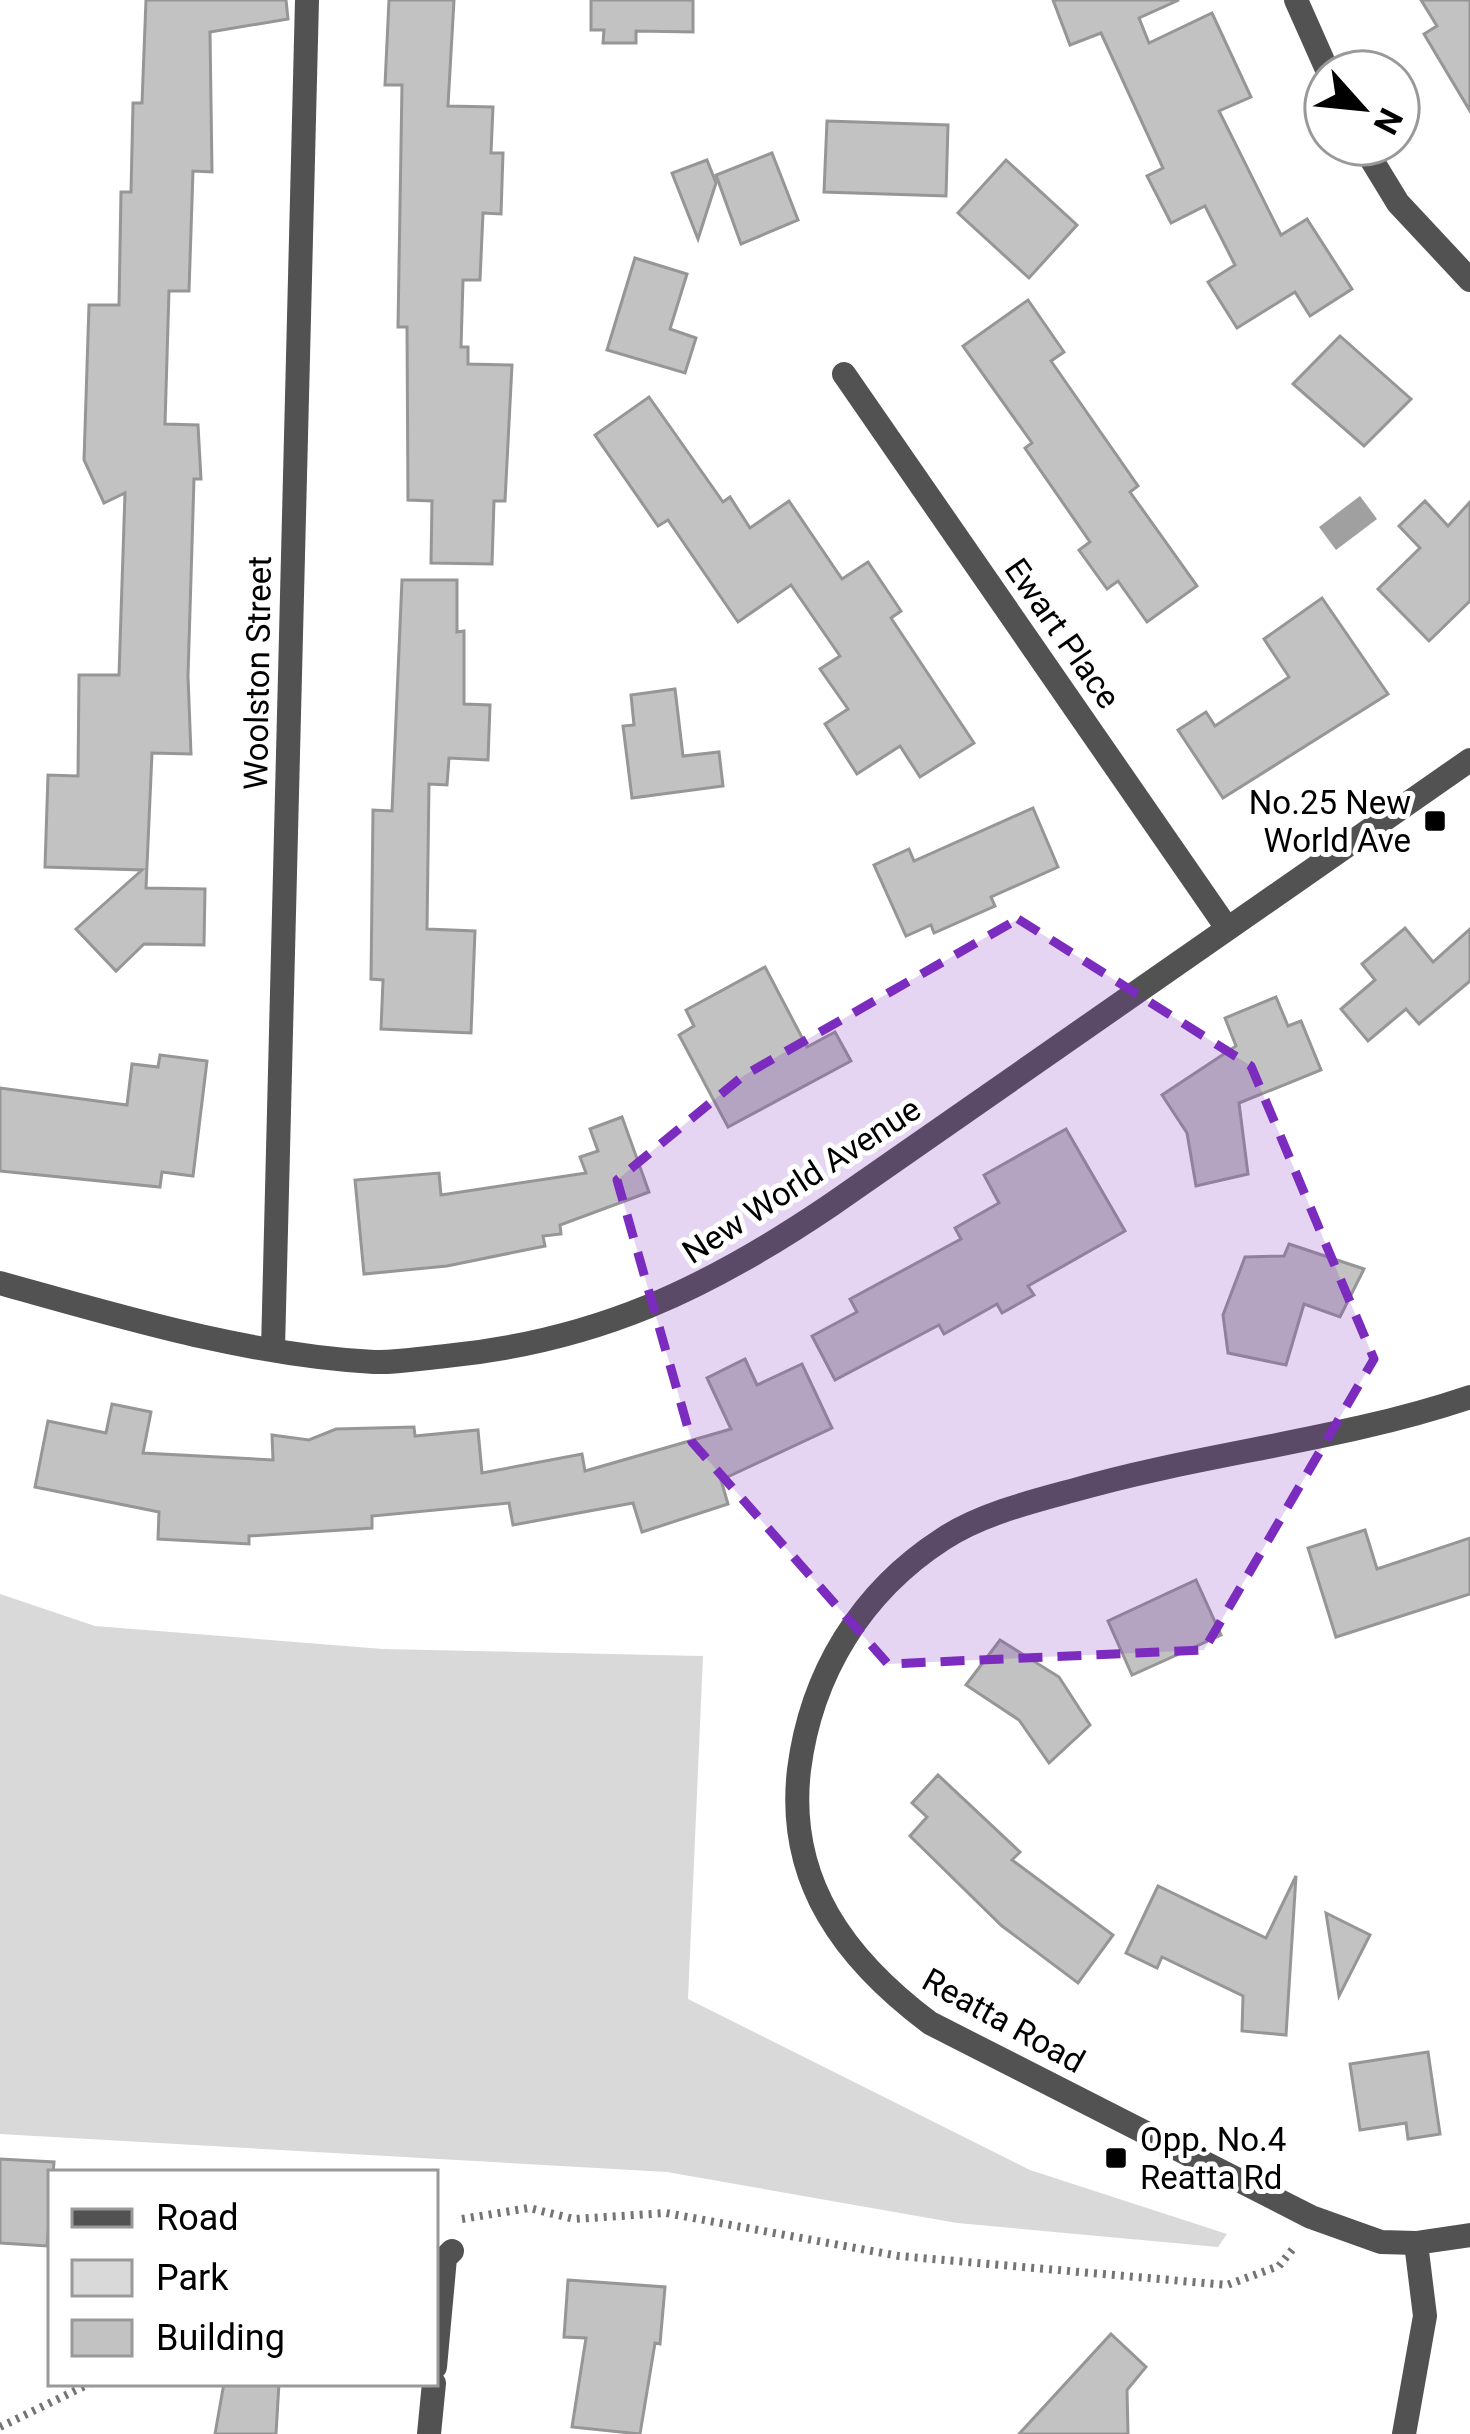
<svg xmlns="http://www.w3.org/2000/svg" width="1470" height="2434" viewBox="0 0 1470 2434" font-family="Roboto,sans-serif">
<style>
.green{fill:#d9d9d9}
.water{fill:#a0a0a0}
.building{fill:#c2c2c2;stroke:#969696;stroke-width:3}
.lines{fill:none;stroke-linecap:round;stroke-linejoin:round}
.path{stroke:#747474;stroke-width:8;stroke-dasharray:3 6;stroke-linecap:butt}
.minor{stroke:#525252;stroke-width:24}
.tertiary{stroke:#525252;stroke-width:24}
.marked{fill:#7b2cbf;fill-opacity:0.2;stroke:#7b2cbf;stroke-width:9;stroke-dasharray:24 15;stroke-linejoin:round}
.poi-dot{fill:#000;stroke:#fff;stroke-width:4.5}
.labels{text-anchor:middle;stroke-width:10;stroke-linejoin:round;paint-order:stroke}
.street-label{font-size:33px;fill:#000;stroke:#fff}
.poi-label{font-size:33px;fill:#000;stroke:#fff;text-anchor:end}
</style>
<rect width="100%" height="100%" fill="#fff"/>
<path class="green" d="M 0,1594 L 95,1626 L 383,1649 L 703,1656 L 688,1999 L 1030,2170 L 1227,2234 L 1218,2247 L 957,2223 L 667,2172 L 0,2134 Z"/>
<path class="water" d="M 1360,496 L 1377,519 L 1336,550 L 1319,527 Z"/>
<g class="building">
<path d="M 146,0 L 286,0 L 288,19 L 210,32 L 212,172 L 193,171 L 189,291 L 169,291 L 165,424 L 198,425 L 201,479 L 194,479 L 188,676 L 191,754 L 152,753 L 146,888 L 205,889 L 204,945 L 144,944 L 116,971 L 76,929 L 142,870 L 45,867 L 48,775 L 78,776 L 79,675 L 119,675 L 125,493 L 104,503 L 84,460 L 89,305 L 119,305 L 121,192 L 131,192 L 133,103 L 142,103 Z"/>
<path d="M 389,0 L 454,0 L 448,106 L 493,107 L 491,153 L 503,153 L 501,214 L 483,213 L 480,280 L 463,280 L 461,347 L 468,347 L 468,364 L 512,365 L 505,501 L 494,501 L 492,564 L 431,563 L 432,501 L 408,500 L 407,327 L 398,327 L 402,85 L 385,85 Z"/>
<path d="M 591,0 L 693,0 L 693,32 L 636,31 L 636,43 L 603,43 L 604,30 L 591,30 Z"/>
<path d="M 1053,0 L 1179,0 L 1139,18 L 1149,43 L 1212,13 L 1251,97 L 1219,111 L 1281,235 L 1307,219 L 1352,289 L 1310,316 L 1295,292 L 1237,328 L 1208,282 L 1235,265 L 1205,206 L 1171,223 L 1147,176 L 1163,168 L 1101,33 L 1070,45 Z"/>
<path d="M 1421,0 L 1470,0 L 1470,111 L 1424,34 L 1437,26 Z"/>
<path d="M 827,121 L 948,125 L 946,196 L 824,192 Z"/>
<path d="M 772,153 L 798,220 L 741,244 L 716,175 Z"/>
<path d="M 707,160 L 716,183 L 698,239 L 672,173 Z"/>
<path d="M 1006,160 L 1077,225 L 1029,278 L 958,213 Z"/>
<path d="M 635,258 L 687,274 L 670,329 L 696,338 L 685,373 L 607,350 Z"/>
<path d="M 1028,300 L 1064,352 L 1051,361 L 1138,486 L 1130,492 L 1197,586 L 1147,622 L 1118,581 L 1107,589 L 1079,550 L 1090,542 L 1025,448 L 1032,443 L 963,346 Z"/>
<path d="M 1340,336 L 1411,399 L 1364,446 L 1293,384 Z"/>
<path d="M 649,397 L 723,502 L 730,497 L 750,528 L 789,501 L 842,579 L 868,562 L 901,611 L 891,618 L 974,743 L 920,777 L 900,746 L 857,774 L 825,724 L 848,709 L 820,669 L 840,656 L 791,585 L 738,622 L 668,520 L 658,526 L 595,435 Z"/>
<path d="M 1425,501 L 1448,526 L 1470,502 L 1470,601 L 1429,641 L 1378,589 L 1420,548 L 1399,526 Z"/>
<path d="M 402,580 L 457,580 L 457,632 L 464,631 L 464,704 L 490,705 L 488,760 L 449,758 L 447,785 L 429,784 L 427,929 L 475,931 L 471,1033 L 381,1029 L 383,980 L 371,979 L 373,810 L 392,811 Z"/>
<path d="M 1322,598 L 1388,694 L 1223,798 L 1178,730 L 1206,712 L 1215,726 L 1289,677 L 1264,639 Z"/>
<path d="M 675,689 L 683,756 L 719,752 L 723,786 L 632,798 L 623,726 L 634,725 L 631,695 Z"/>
<path d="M 1033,808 L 1058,867 L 991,897 L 995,906 L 934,933 L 931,925 L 906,936 L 874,865 L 909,849 L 914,861 Z"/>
<path d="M 1405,928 L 1433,962 L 1470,929 L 1470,981 L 1419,1024 L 1406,1009 L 1368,1041 L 1341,1009 L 1375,980 L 1362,964 Z"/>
<path d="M 765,967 L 807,1047 L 835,1032 L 851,1061 L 728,1127 L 679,1035 L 694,1026 L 686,1010 Z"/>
<path d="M 1276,997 L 1288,1026 L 1301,1021 L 1321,1070 L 1239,1103 L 1248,1174 L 1196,1186 L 1187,1133 L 1162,1095 L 1236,1046 L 1225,1018 Z"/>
<path d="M 160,1055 L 207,1061 L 193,1176 L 162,1172 L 160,1187 L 0,1171 L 0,1088 L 127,1105 L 132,1064 L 158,1067 Z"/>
<path d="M 622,1117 L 649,1192 L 560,1225 L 561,1234 L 543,1236 L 545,1246 L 447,1266 L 364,1274 L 355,1180 L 439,1173 L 441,1195 L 586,1173 L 580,1157 L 598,1151 L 590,1129 Z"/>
<path d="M 1066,1129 L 1125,1231 L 1028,1286 L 1034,1295 L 1002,1313 L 997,1304 L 944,1334 L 939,1325 L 835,1380 L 812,1336 L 857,1312 L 850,1299 L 961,1239 L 955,1228 L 999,1203 L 984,1175 Z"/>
<path d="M 1289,1244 L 1364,1269 L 1340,1317 L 1304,1304 L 1286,1365 L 1228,1353 L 1223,1315 L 1245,1257 L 1284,1256 Z"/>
<path d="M 745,1359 L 757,1385 L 802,1364 L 832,1428 L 721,1480 L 728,1504 L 642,1532 L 633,1503 L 513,1525 L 509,1503 L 372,1516 L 372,1528 L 249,1536 L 249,1544 L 158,1539 L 159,1512 L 35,1487 L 48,1421 L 106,1433 L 112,1404 L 151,1412 L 143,1453 L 273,1460 L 272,1435 L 309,1440 L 336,1429 L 414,1427 L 415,1436 L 478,1430 L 482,1473 L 582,1454 L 585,1471 L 731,1429 L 707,1378 Z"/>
<path d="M 1365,1530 L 1377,1569 L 1470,1538 L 1470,1594 L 1336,1637 L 1308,1548 Z"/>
<path d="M 1196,1580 L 1221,1635 L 1132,1675 L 1108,1621 Z"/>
<path d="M 1000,1640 L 1059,1677 L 1090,1725 L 1049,1763 L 1019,1720 L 966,1685 Z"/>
<path d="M 938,1775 L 1020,1852 L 1012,1860 L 1113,1935 L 1078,1983 L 1002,1926 L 910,1836 L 927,1817 L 912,1803 Z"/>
<path d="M 1296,1876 L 1286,2035 L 1242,2031 L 1243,1996 L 1162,1957 L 1157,1968 L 1126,1953 L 1158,1886 L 1266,1938 Z"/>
<path d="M 1326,1913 L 1370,1935 L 1339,1996 Z"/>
<path d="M 1428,2052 L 1440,2134 L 1408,2139 L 1406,2123 L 1360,2130 L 1350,2064 Z"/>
<path d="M 0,2159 L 54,2162 L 47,2246 L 0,2243 Z"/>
<path d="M 568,2280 L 665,2287 L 660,2344 L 655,2343 L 640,2434 L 572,2427 L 586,2338 L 564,2337 Z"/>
<path d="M 1111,2334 L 1146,2367 L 1127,2390 L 1128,2434 L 1019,2434 Z"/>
<path d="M 224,2383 L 279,2383 L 276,2434 L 215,2434 Z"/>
</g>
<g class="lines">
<g class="path">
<path d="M 462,2219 L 529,2208 L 574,2219 L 666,2213 L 899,2256 L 1227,2285 L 1279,2266 L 1296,2245"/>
<path d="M 0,2427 L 91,2383"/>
</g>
<g class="minor">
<path d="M 1296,0 L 1328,72"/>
<path d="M 1362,144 L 1398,203 L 1470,280"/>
<path d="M 844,374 L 1227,928"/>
<path d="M 0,1283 C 122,1317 247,1355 374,1362 C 397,1363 423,1358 446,1356 C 597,1341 707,1289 831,1205 L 1470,760"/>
<path d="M 273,1349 L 307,0"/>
<path d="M 1416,2243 L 1381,2242 L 1311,2217 L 930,2023 C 846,1960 786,1882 799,1770 C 811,1674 861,1592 943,1539 C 979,1515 1030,1502 1071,1491 C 1202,1453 1340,1441 1470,1397"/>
<path d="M 435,2367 L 445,2258 L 452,2251"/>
<path d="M 429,2434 L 434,2383"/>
</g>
<path class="tertiary" d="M 1404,2434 L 1425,2316 L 1416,2243 L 1470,2235"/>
</g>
<path class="marked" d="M 1018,919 L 1251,1066 L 1374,1359 L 1204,1650 L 888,1664 L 692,1442 L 617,1180 L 743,1076 Z"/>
<g class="poi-dot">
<rect x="1423" y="809" width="24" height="24" rx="6"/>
<rect x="1104" y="2146" width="24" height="24" rx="6"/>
</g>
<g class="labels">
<g class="street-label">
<text transform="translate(1063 633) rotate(55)" y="12">Ewart Place</text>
<text transform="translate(257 673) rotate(-89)" y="12">Woolston Street</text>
<text transform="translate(801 1180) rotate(-33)" y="12">New World Avenue</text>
<text transform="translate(1004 2020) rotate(29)" y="12">Reatta Road</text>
</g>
<g class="poi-label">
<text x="1411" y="814">No.25 New<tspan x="1411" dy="38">World Ave</tspan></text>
<text x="1140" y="2151" text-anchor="start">Opp. No.4<tspan x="1140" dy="38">Reatta Rd</tspan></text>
</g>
</g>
<rect x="48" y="2170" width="390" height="216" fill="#ffffff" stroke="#999999" stroke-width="3"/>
<rect x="72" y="2209" width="60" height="18" fill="#525252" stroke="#999999" stroke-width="3"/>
<text x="156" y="2230" font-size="36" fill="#000000">Road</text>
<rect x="72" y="2260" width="60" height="36" fill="#d9d9d9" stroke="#999999" stroke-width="3"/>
<text x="156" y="2290" font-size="36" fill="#000000">Park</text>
<rect x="72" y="2320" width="60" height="36" fill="#c2c2c2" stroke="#999999" stroke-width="3"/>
<text x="156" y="2350" font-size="36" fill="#000000">Building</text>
<g transform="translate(1362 108) rotate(117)"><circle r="57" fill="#ffffff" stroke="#999999" stroke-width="3"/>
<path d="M0-9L21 45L0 30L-21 45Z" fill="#000000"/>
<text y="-18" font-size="33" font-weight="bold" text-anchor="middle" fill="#000000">N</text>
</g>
</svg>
